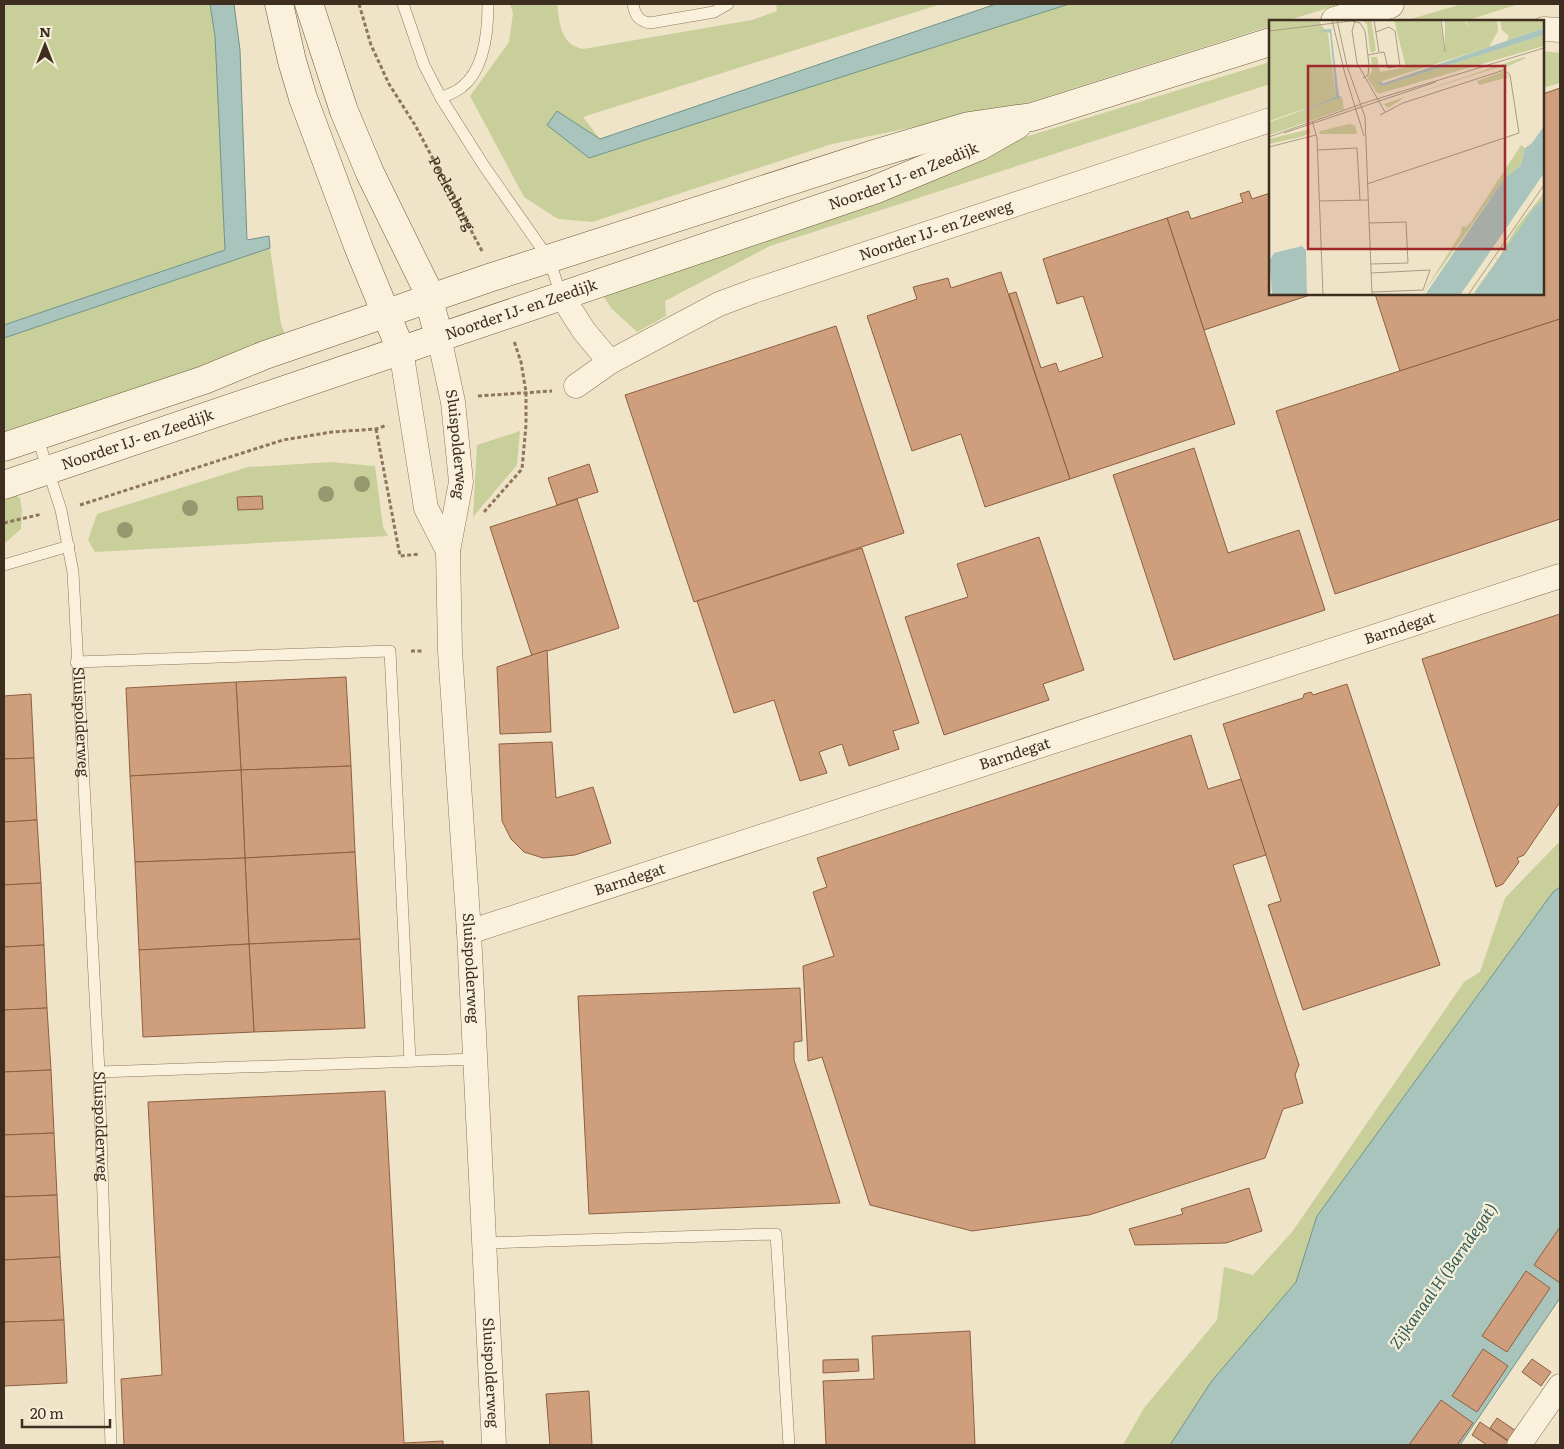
<svg xmlns="http://www.w3.org/2000/svg" width="1564" height="1449" viewBox="0 0 1564 1449" font-family="Literata,serif">
<style>
.green{fill:#c9cf9b}
.water{fill:#a9c4bc;stroke:#6f938a}
.building{fill:#cf9f7d;stroke:#8d5f41}
.lines{fill:none;stroke-linecap:round;stroke-linejoin:round}
.lane-casing{stroke:#8d765c;stroke-width:12}
.street-casing{stroke:#8d765c;stroke-width:25}
.secondary-casing{stroke:#6f573f;stroke-width:29}
.path{stroke:#8d765c;stroke-width:3;stroke-dasharray:4 2.5;stroke-linecap:butt}
.lane{stroke:#faf1dc;stroke-width:11}
.street{stroke:#faf1dc;stroke-width:24}
.secondary{stroke:#faf1dc;stroke-width:28}
.tree{fill:#96986f}
.labels{text-anchor:middle;stroke-width:4.5;stroke-linejoin:round;paint-order:stroke}
.street-label{font-size:15px;fill:#3d2e20;stroke:#f7eed8}
.water-label{font-size:16px;font-style:italic;fill:#2f5d5a;stroke:#f7eed8}
.inset-road{fill:none;stroke:#a89b85;stroke-width:1}
.view{fill:#9e2a2b;fill-opacity:0.15;stroke:#9e2a2b;stroke-width:2.5}
.inset-edge{fill:none;stroke:#3d2e20;stroke-width:2.5}
</style>
<rect width="100%" height="100%" fill="#f0e4c8"/>
<g class="green">
<path d="M 4,4 L 210,4 L 215,36 L 225,250 L 4,325 Z"/>
<path d="M 510,4 L 557,4 C 560,24 560,44 583,49 L 752,20 L 777,11 L 776,4 L 941,4 L 583,117 L 600,139 L 589,158 L 1069,4 L 1341,4 L 1286,21 L 1270,21 L 1270,26 L 1021,105 L 832,144 L 592,222 L 558,219 L 524,197 L 470,96 L 509,42 L 513,13 Z"/>
<path d="M 1462,4 L 1519,4 L 1465,21 L 1404,21 Z"/>
<path d="M 1543,51 L 1560,53 L 1560,83 L 1543,88 Z"/>
<path d="M 1270,62 L 1270,84 L 770,246 L 665,301 L 666,316 L 637,332 L 611,308 L 604,297 L 605,290 L 989,148 Z"/>
<path d="M 270,248 L 281,324 L 287,339 L 4,439 L 4,338 Z"/>
<path d="M 520,431 L 517,465 L 473,517 L 477,445 Z"/>
<path d="M 331,462 L 375,466 L 383,527 L 388,536 L 95,552 L 88,540 L 97,514 L 248,467 Z"/>
<path d="M 12,493 L 20,498 L 22,510 L 21,529 L 4,544 L 4,495 Z"/>
<path d="M 1560,841 L 1560,887 L 1553,892 L 1317,1216 L 1296,1282 L 1211,1382 L 1170,1445 L 1123,1445 L 1144,1408 L 1217,1320 L 1224,1267 L 1253,1275 L 1292,1232 L 1464,982 L 1480,972 L 1505,898 Z"/>
</g>
<g class="water">
<path d="M 210,4 L 234,4 L 240,50 L 247,240 L 269,236 L 270,248 L 4,338 L 4,325 L 225,250 L 215,36 Z"/>
<path d="M 996,4 L 1069,4 L 589,158 L 547,125 L 557,111 L 600,139 Z"/>
<path d="M 1560,887 L 1560,1298 L 1460,1445 L 1170,1445 L 1211,1382 L 1296,1282 L 1317,1216 L 1553,892 Z"/>
</g>
<g class="building">
<path d="M 1560,88 L 1560,319 L 1400,371 L 1375,294 L 1543,294 L 1543,94 Z"/>
<path d="M 1249,191 L 1252,199 L 1270,193 L 1270,294 L 1313,294 L 1204,330 L 1167,218 L 1188,211 L 1191,219 L 1243,202 L 1240,194 Z"/>
<path d="M 1167,218 L 1235,424 L 1070,479 L 1009,294 L 1016,292 L 1041,368 L 1056,363 L 1059,372 L 1103,357 L 1083,296 L 1057,304 L 1043,259 Z"/>
<path d="M 1001,272 L 1070,479 L 985,507 L 961,434 L 912,451 L 867,316 L 917,299 L 913,287 L 948,278 L 951,288 Z"/>
<path d="M 1560,319 L 1560,519 L 1335,594 L 1276,411 Z"/>
<path d="M 836,326 L 904,533 L 694,602 L 625,395 Z"/>
<path d="M 1194,448 L 1228,553 L 1299,530 L 1325,610 L 1174,660 L 1113,475 Z"/>
<path d="M 589,464 L 598,492 L 557,505 L 548,478 Z"/>
<path d="M 262,496 L 263,509 L 238,510 L 237,497 Z"/>
<path d="M 577,499 L 619,628 L 532,656 L 490,527 Z"/>
<path d="M 1039,537 L 1084,670 L 1043,684 L 1049,700 L 944,735 L 905,617 L 968,597 L 957,564 Z"/>
<path d="M 862,548 L 919,723 L 893,731 L 899,749 L 849,766 L 842,744 L 819,752 L 827,773 L 800,781 L 774,700 L 734,713 L 697,601 Z"/>
<path d="M 1560,614 L 1560,802 L 1524,855 L 1517,858 L 1519,862 L 1503,884 L 1496,887 L 1422,659 Z"/>
<path d="M 547,650 L 551,732 L 500,734 L 497,667 Z"/>
<path d="M 346,677 L 351,766 L 241,770 L 236,682 Z"/>
<path d="M 236,682 L 241,770 L 130,776 L 126,688 Z"/>
<path d="M 1347,684 L 1440,965 L 1303,1010 L 1268,905 L 1281,901 L 1223,724 L 1303,698 L 1304,694 L 1311,692 L 1313,695 Z"/>
<path d="M 31,694 L 34,758 L 4,759 L 4,696 Z"/>
<path d="M 1191,735 L 1208,789 L 1241,779 L 1266,855 L 1233,865 L 1299,1065 L 1295,1075 L 1303,1103 L 1283,1109 L 1265,1158 L 1089,1215 L 972,1231 L 870,1205 L 822,1057 L 808,1061 L 803,966 L 834,956 L 813,892 L 827,887 L 817,858 Z"/>
<path d="M 552,742 L 556,798 L 593,787 L 611,843 L 575,855 L 543,858 L 524,852 L 511,839 L 502,821 L 499,744 Z"/>
<path d="M 34,758 L 37,820 L 4,822 L 4,759 Z"/>
<path d="M 351,766 L 355,852 L 245,858 L 241,770 Z"/>
<path d="M 241,770 L 245,858 L 135,862 L 130,776 Z"/>
<path d="M 37,820 L 41,883 L 4,885 L 4,822 Z"/>
<path d="M 355,852 L 360,939 L 249,944 L 245,858 Z"/>
<path d="M 245,858 L 249,944 L 139,950 L 135,862 Z"/>
<path d="M 41,883 L 44,945 L 4,947 L 4,885 Z"/>
<path d="M 360,939 L 365,1028 L 254,1032 L 249,944 Z"/>
<path d="M 249,944 L 254,1032 L 143,1037 L 139,950 Z"/>
<path d="M 44,945 L 47,1008 L 4,1010 L 4,947 Z"/>
<path d="M 800,988 L 802,1041 L 794,1042 L 794,1060 L 840,1203 L 589,1214 L 578,996 Z"/>
<path d="M 47,1008 L 51,1070 L 4,1072 L 4,1010 Z"/>
<path d="M 51,1070 L 54,1133 L 4,1135 L 4,1072 Z"/>
<path d="M 385,1091 L 404,1443 L 443,1441 L 443,1445 L 124,1445 L 121,1379 L 162,1375 L 148,1102 Z"/>
<path d="M 54,1133 L 57,1195 L 4,1197 L 4,1135 Z"/>
<path d="M 1249,1188 L 1262,1231 L 1226,1243 L 1135,1245 L 1129,1229 L 1183,1214 L 1181,1209 Z"/>
<path d="M 57,1195 L 60,1257 L 4,1260 L 4,1197 Z"/>
<path d="M 1560,1227 L 1560,1283 L 1534,1265 Z"/>
<path d="M 60,1257 L 64,1320 L 4,1322 L 4,1260 Z"/>
<path d="M 1526,1271 L 1550,1288 L 1507,1352 L 1482,1336 Z"/>
<path d="M 64,1320 L 67,1383 L 4,1386 L 4,1322 Z"/>
<path d="M 970,1331 L 975,1445 L 826,1445 L 823,1381 L 874,1379 L 872,1336 Z"/>
<path d="M 1483,1349 L 1508,1366 L 1477,1412 L 1452,1396 Z"/>
<path d="M 858,1359 L 859,1371 L 823,1373 L 823,1360 Z"/>
<path d="M 1532,1359 L 1551,1372 L 1541,1386 L 1522,1372 Z"/>
<path d="M 589,1391 L 592,1445 L 550,1445 L 546,1394 Z"/>
<path d="M 1441,1400 L 1473,1423 L 1457,1445 L 1409,1445 Z"/>
<path d="M 1497,1418 L 1519,1433 L 1512,1443 L 1490,1428 Z"/>
<path d="M 1480,1422 L 1512,1444 L 1511,1445 L 1487,1445 L 1472,1435 Z"/>
</g>
<g class="lines">
<g class="lane-casing">
<g id="lane">
<path d="M 403,4 L 424,65 L 441,98 L 484,166 L 549,259 L 561,295"/>
<path d="M 633,4 C 635,15 638,21 650,23 L 714,12 L 728,4"/>
<path d="M 441,98 C 447,95 456,92 462,87 C 485,69 488,31 488,4"/>
<path id="s2" d="M 37,436 L 61,510 L 73,572 L 99,1072 L 111,1445"/>
<path d="M 4,565 L 69,546"/>
<path d="M 76,662 L 390,651 L 410,1061"/>
<path d="M 99,1072 L 476,1059"/>
<path d="M 484,1243 L 776,1234 L 789,1445"/>
</g>
</g>
<g class="street-casing">
<g id="street">
<path d="M 1543,29 L 1560,30"/>
<path d="M 561,295 L 584,331 L 610,362"/>
<path id="s3" d="M 439,337 L 453,402 L 461,482 L 448,551 L 450,651 L 469,932 L 494,1445"/>
<path d="M 401,350 L 426,508 L 448,551"/>
<path id="s4" d="M 576,386 L 610,362 L 719,304 L 754,291 L 1270,120"/>
<path id="s5" d="M 469,932 L 1560,576"/>
<path d="M 1519,1445 L 1560,1386"/>
</g>
</g>
<g class="secondary-casing">
<g id="secondary">
<path d="M 279,4 L 292,61 L 303,98 L 358,246 L 401,350"/>
<path d="M 309,4 L 344,111 L 370,173 L 425,285 L 439,337"/>
<path d="M 1335,21 L 1390,4"/>
<path d="M 4,447 L 204,380 L 265,355 L 492,277 L 871,155 L 969,126 L 1032,117 L 1270,42"/>
<path id="s6" d="M 4,485 L 874,190 L 980,146 L 1017,125"/>
</g>
</g>
<g class="path">
<path id="s1" d="M 359,4 L 371,45 L 389,84 L 415,125 L 482,251"/>
<path d="M 478,396 L 552,391"/>
<path d="M 376,429 L 400,556 L 420,554"/>
<path d="M 80,505 L 283,440 L 332,432 L 376,429 L 387,425"/>
<path d="M 484,512 L 522,469 L 526,425 L 526,392 L 521,362 L 514,341"/>
<path d="M 4,523 L 42,514"/>
<path d="M 411,651 L 424,651"/>
</g>
<use href="#lane" class="lane"/>
<use href="#street" class="street"/>
<use href="#secondary" class="secondary"/>
</g>
<g class="tree">
<circle cx="362" cy="484" r="8"/>
<circle cx="326" cy="494" r="8"/>
<circle cx="190" cy="508" r="8"/>
<circle cx="125" cy="530" r="8"/>
</g>
<g class="labels">
<g class="street-label">
<text dy="5" stroke="none"><textPath href="#s6" startOffset="951">Noorder IJ- en Zeedijk</textPath></text>
<text dy="5" stroke="none"><textPath href="#s1" startOffset="212">Poelenburg</textPath></text>
<text dy="5" stroke="none"><textPath href="#s4" startOffset="394">Noorder IJ- en Zeeweg</textPath></text>
<text dy="5" stroke="none"><textPath href="#s6" startOffset="546">Noorder IJ- en Zeedijk</textPath></text>
<text dy="5" stroke="none"><textPath href="#s6" startOffset="141">Noorder IJ- en Zeedijk</textPath></text>
<text dy="5" stroke="none"><textPath href="#s3" startOffset="109">Sluispolderweg</textPath></text>
<text dy="5" stroke="none"><textPath href="#s5" startOffset="979">Barndegat</textPath></text>
<text dy="5" stroke="none"><textPath href="#s2" startOffset="291">Sluispolderweg</textPath></text>
<text dy="5" stroke="none"><textPath href="#s5" startOffset="574">Barndegat</textPath></text>
<text dy="5" stroke="none"><textPath href="#s5" startOffset="169">Barndegat</textPath></text>
<text dy="5" stroke="none"><textPath href="#s3" startOffset="635">Sluispolderweg</textPath></text>
<text dy="5" stroke="none"><textPath href="#s2" startOffset="696">Sluispolderweg</textPath></text>
<text dy="5" stroke="none"><textPath href="#s3" startOffset="1040">Sluispolderweg</textPath></text>
</g>
<g class="water-label">
<text transform="translate(1443 1276) rotate(-55)" y="6">Zijkanaal H (Barndegat)</text>
</g>
</g>
<g transform="translate(1269 20)">
<rect width="275" height="275" fill="#f0e4c8"/>
<path d="M 0,0 L 49,0 L 59,14 L 67,78 L 0,101 ZM 93,0 L 102,0 L 107,30 L 104,33 L 101,31 L 98,4 ZM 125,0 L 171,0 L 176,35 L 176,1 L 195,0 L 200,8 L 197,0 L 228,0 L 229,11 L 220,27 L 113,61 L 113,66 L 275,15 L 275,26 L 109,74 L 98,58 L 103,51 L 102,37 L 108,37 L 111,52 L 137,47 ZM 231,0 L 274,0 L 275,8 L 238,21 L 240,16 L 233,10 ZM 255,37 L 257,38 L 237,47 L 233,46 L 136,77 L 119,88 L 115,84 ZM 233,52 L 240,57 L 210,65 L 208,61 ZM 73,77 L 75,89 L 0,115 L 0,102 ZM 80,104 L 86,105 L 88,114 L 50,114 L 51,111 ZM 41,109 L 41,113 L 32,117 L 0,124 L 0,119 ZM 252,125 L 256,128 L 252,145 L 235,159 L 153,275 L 192,213 L 193,206 L 197,207 L 202,202 ZM 275,173 L 275,179 L 243,220 L 227,246 L 203,275 L 228,241 L 226,238 L 229,239 L 247,208 Z" fill="#c9cf9b"/>
<path d="M 275,8 L 275,15 L 113,66 L 108,62 L 115,63 ZM 62,9 L 70,76 L 73,77 L 21,95 L 67,77 L 61,13 L 50,10 ZM 275,106 L 275,153 L 203,258 L 191,275 L 156,275 L 235,159 L 252,145 L 256,128 L 263,123 ZM 275,179 L 275,275 L 204,275 L 265,188 ZM 33,226 L 37,230 L 38,275 L 3,275 L 1,240 L 5,233 Z" fill="#a9c4bc"/>
<path class="inset-road" d="M 63,0 L 76,54 L 95,116M 68,0 L 78,46 L 96,97 L 103,275M 105,0 L 110,32M 172,0 L 176,32M 86,1 L 83,11 L 88,43 L 116,92M 0,11 L 82,1 L 91,3 L 96,11 L 100,45 L 99,55 L 94,58M 99,35 L 115,32 L 119,48 L 131,46 L 126,11 L 120,7 L 107,12M 43,101 L 48,118 L 54,275M 15,113 L 167,62M 0,117 L 101,81 L 275,28M 0,127 L 47,115M 48,130 L 88,128 L 91,180M 98,164 L 250,113 L 241,55 L 235,50 L 134,83 L 111,95M 51,181 L 99,180M 100,203 L 137,202 L 139,243 L 102,244M 102,253 L 161,250 L 154,270 L 103,272M 199,275 L 275,165"/>
<path class="view" d="M 39,46 L 236,46 L 236,229 L 39,229 Z"/>
<rect width="275" height="275" class="inset-edge"/>
</g>
<rect width="1564" height="1449" fill="none" stroke="#3d2e20" stroke-width="10"/>
<g transform="translate(45 45)" stroke="#f7eed8" stroke-width="4" paint-order="stroke">
<path d="M0-4L9 19L0 12L-9 19Z" fill="#3d2e20"/>
<text y="-8" font-size="14" font-weight="bold" text-anchor="middle" fill="#3d2e20">N</text>
</g>
<path d="M22 1419v8h88v-8" fill="none" stroke="#3d2e20" stroke-width="2.5"/>
<text x="30" y="1419" font-size="15" fill="#3d2e20" stroke="#f7eed8" stroke-width="4" paint-order="stroke">20 m</text>
</svg>
